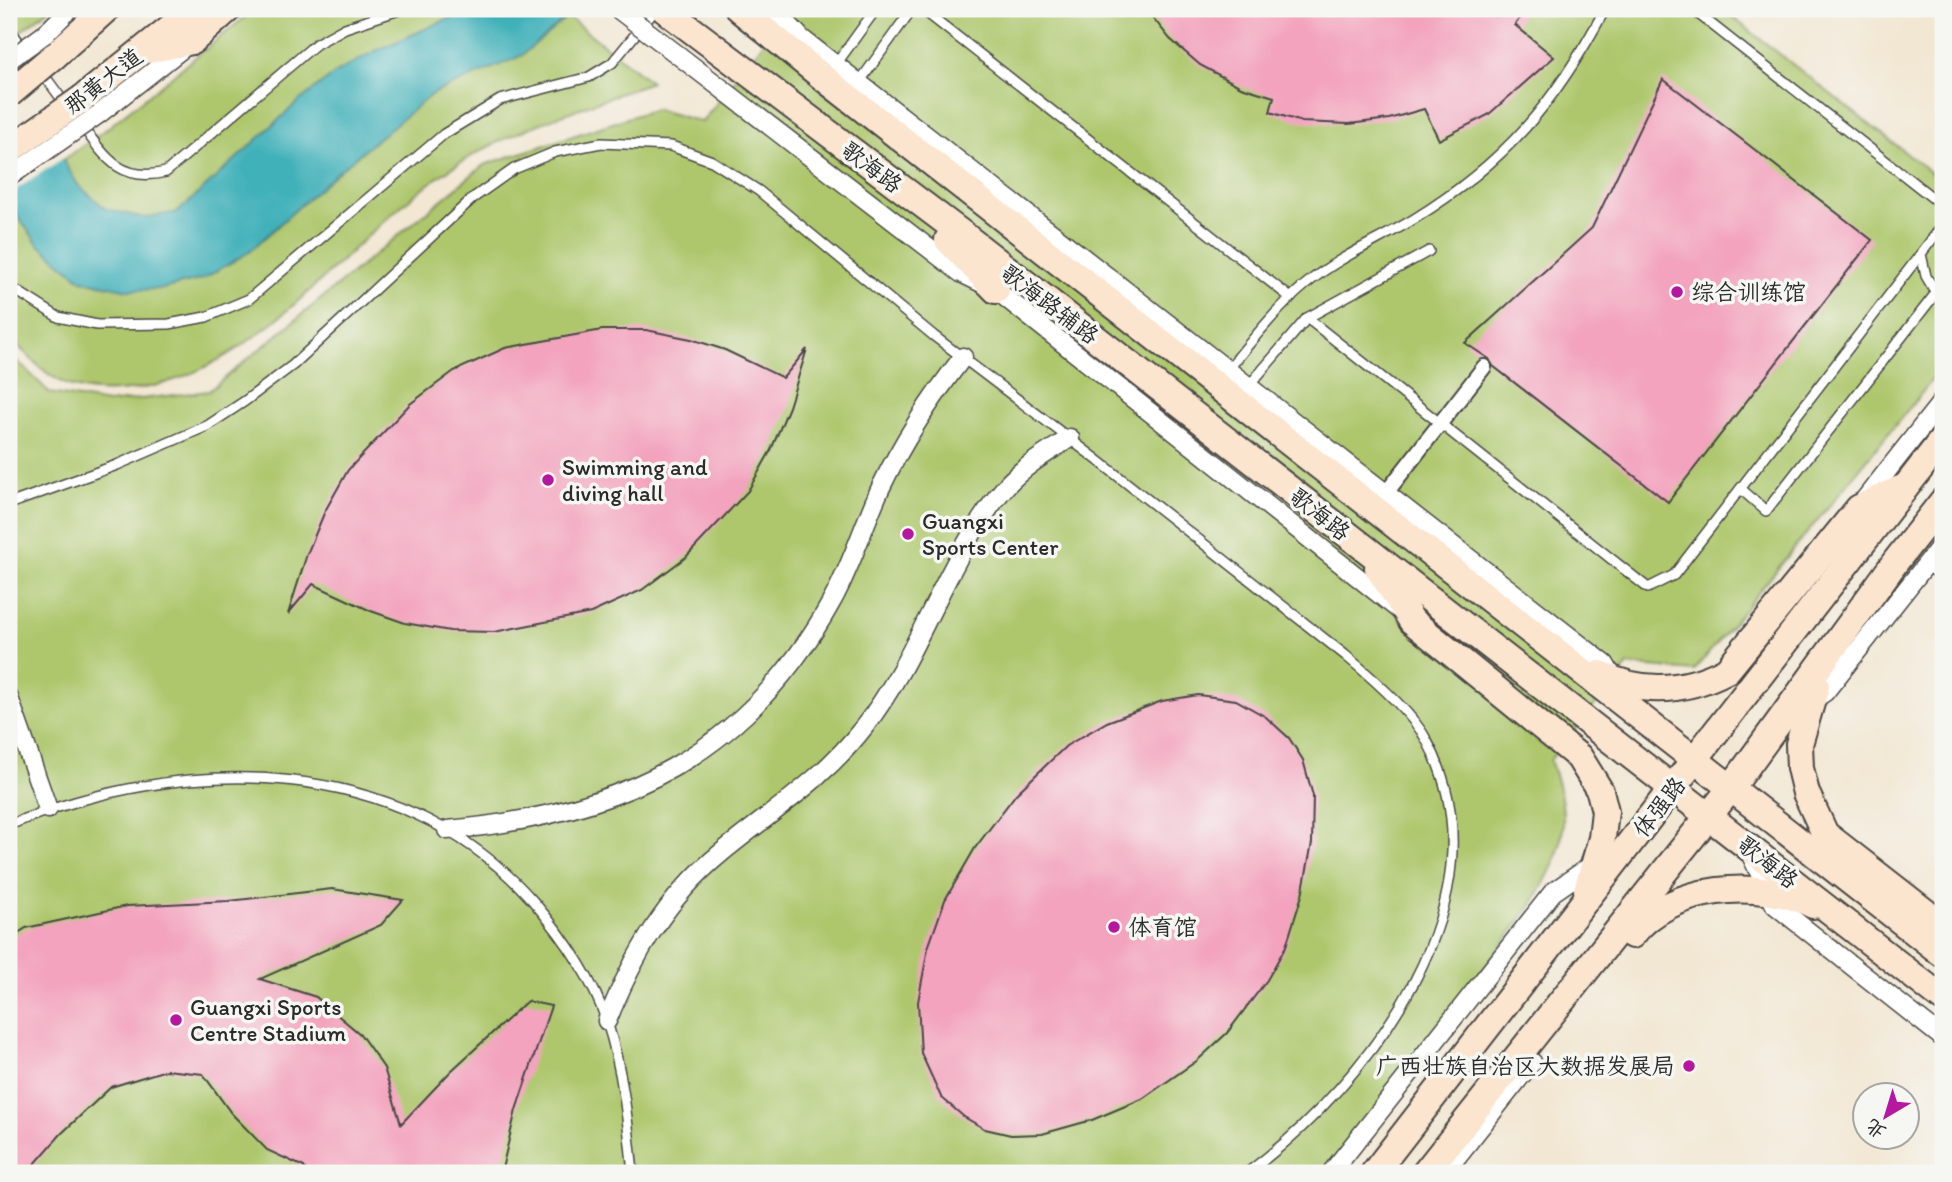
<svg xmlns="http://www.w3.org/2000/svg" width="1952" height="1182" viewBox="0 0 1952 1182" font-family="Itim,'LXGW WenKai TC',sans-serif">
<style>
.park{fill:#aec76d;stroke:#6c794c;stroke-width:2}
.water{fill:#3fb0b9;stroke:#356e72;stroke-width:2}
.pier{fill:#f2e7d3}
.building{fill:#f3a3be}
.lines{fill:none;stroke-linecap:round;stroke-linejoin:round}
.service-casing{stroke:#494744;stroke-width:12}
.pedestrian-casing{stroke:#494744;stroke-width:18}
.minor-casing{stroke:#494744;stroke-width:21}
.secondary-casing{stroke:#494744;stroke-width:30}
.service{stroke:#fff;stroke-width:9}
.pedestrian{stroke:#fff;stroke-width:14}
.minor{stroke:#fff;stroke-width:18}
.secondary{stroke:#fce5cf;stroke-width:26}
.minor-bridge-casing{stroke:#494744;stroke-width:21;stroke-linecap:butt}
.secondary-bridge-casing{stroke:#494744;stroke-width:30;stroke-linecap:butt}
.minor-bridge{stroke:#fff;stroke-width:18}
.secondary-bridge{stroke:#fce5cf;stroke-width:26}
.poi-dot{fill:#b5179e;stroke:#f6f6f2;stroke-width:2.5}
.labels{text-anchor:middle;stroke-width:7;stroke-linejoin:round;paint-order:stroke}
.street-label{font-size:23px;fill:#2b2b2b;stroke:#f6f6f2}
.poi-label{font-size:23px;fill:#2b2b2b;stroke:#f6f6f2;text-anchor:start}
</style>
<rect width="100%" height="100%" fill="#f6f6f2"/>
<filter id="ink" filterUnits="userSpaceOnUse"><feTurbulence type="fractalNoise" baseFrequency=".0143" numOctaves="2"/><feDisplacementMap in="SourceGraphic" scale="14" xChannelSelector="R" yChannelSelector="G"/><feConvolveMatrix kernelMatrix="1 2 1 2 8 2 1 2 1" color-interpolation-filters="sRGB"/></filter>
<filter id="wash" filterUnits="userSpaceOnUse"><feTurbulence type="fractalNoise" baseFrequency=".00686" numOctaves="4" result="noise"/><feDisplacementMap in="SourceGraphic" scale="28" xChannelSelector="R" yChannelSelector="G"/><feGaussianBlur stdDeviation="1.57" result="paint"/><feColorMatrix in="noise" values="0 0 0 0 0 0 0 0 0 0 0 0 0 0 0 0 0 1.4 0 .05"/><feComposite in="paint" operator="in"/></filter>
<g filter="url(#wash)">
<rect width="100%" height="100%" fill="#f2e7d3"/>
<g class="park">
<path d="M 9,9 L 50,9 L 9,40 Z"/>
<path d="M 255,9 L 558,9 L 651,82 C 577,110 499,133 434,180 C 340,248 258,370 139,389 C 115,392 89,394 66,384 C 45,376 25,352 9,337 L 9,199 L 105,130 Z"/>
<path d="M 790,9 L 1722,9 L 1943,182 L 1943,367 L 1694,671 L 1628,665 L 1550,760 C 1573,823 1565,848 1532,905 L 1330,1173 L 9,1173 L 9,353 L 50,393 L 108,403 L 209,391 L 484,165 L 655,109 L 702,122 Z"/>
</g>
<path class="water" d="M 470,9 L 577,9 L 521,56 L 432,94 L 334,175 L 249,252 L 203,279 L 162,289 L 128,290 L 82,280 L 38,244 L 9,204 L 9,69 L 78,185 L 106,209 L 144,218 L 178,212 L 299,101 L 334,74 L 373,52 Z"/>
<path class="pier" d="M 9,65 L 65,157 L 9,194 Z"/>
<g id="blocks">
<g class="building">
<path d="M 1146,9 L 1526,9 L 1515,25 L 1554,57 L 1488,115 L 1439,140 L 1424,109 L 1389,119 L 1349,124 L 1302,122 L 1270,112 L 1274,97 L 1241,87 L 1200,65 L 1170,39 Z"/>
<path d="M 1663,79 L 1872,240 L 1668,502 L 1493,366 L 1489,359 L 1465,343 L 1592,228 Z"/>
<path d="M 602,330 L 646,330 L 691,339 L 725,350 L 783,378 L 807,349 L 789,407 L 771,450 L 748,491 L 686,557 L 642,590 L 591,613 L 494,632 L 450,631 L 405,623 L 371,611 L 313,584 L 288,614 L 307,554 L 325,511 L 348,470 L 410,404 L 454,371 L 505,348 Z"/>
<path d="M 1198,695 L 1236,700 L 1266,717 L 1289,738 L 1303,760 L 1313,796 L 1312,843 L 1302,895 L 1286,946 L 1267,980 L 1227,1033 L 1198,1060 L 1142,1099 L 1092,1120 L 1042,1134 L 1011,1135 L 985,1129 L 964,1117 L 941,1097 L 921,1053 L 918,1002 L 928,948 L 945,900 L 975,848 L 1016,794 L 1066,746 L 1107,722 L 1162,701 Z"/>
<path d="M 332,889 L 403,900 L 381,925 L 260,979 L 316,997 L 360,1034 L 384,1068 L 401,1124 L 451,1071 L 527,1001 L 551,1006 L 516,1110 L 501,1173 L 306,1173 L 304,1167 L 267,1150 L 231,1113 L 203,1074 L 166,1070 L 111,1087 L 61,1134 L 27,1173 L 9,1173 L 9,939 L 26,928 L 127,906 L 229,901 Z"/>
</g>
</g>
</g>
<g filter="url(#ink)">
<use href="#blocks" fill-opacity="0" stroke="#494744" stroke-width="2"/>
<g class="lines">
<g class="service-casing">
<g id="service">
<path d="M 922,9 L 1291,298"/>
<path d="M 1692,9 L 1943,206"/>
<path d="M 9,28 L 26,52"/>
<path d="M 834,67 L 876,9"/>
<path d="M 41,71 L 66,105"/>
<path d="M 858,84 L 912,9"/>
<path d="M 81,124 C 105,157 120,183 166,172 L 316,44 L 345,28 L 402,9"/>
<path d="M 9,286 L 58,317 L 97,325 L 169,324 L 206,317 L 249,299 L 444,134 L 500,100 L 589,77 L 612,63 L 656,9"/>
<path d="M 1307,318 L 1648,588 L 1674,575 L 1943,225"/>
<path d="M 1226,372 C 1251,342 1275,310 1305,285 C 1338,257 1378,241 1414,219 C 1505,163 1556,102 1605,9"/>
<path d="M 1247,388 L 1307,318 L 1429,251"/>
<path d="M 1741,489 L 1766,511 L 1936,293 L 1926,276 L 1921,254"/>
<path d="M 9,504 L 117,465 L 207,426 L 245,401 L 293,365 L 473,198 L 514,169 L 555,152 L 601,143 L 671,146 L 712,161 L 759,191 L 934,336 L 1095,458 L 1345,655 C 1369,675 1411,711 1426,739 C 1512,896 1369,1083 1247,1173"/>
<path d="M 1926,564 L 1943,578"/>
<path d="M 9,825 C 182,754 400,751 533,901 C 564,937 592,977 607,1022 C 623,1071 628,1123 633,1173"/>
</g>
</g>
<g class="pedestrian-casing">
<path id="pedestrian" d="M 1386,493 L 1484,367"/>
</g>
<g class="minor-casing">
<g id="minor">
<path d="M 774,9 L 801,38 L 1605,664 L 1615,681"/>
<path d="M 45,34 L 70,9"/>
<path d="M 678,55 L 961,273 L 996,290 L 1398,609"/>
<path d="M 99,114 L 187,45"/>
<path d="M 1861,504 L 1943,400"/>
<path d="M 9,698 L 48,809"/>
<path d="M 1810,702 L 1825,692 L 1943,543"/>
<path d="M 447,830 C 620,815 747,756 833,599 C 852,564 864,524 881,487 C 903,441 932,397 963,357"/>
<path d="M 1749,851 L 1775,905 L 1943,1038"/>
<path d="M 607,1021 C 633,956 666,898 721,853 C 772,811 823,780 864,727 C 922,653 945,558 1006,486 C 1024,466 1048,452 1070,438"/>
<path d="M 1331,1173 L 1553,892 L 1595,863"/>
<path d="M 1444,1173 L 1532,1062"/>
</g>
</g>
<g class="secondary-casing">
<g id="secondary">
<path d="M 664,9 L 966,237 L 1943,999"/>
<path d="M 739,9 L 825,79 L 1943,954"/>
<path d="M 147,50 L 192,41 L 228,9"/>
<path d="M 54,56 L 106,9"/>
<path d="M 83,98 L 194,9"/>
<path d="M 948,240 L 996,290"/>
<path d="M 1378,568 L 1412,621 L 1579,757 L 1600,791 L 1605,811 L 1602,838 L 1587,890"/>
<path d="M 1600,674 C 1643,695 1685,692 1727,670 L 1859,508 L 1900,489"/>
<path d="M 1816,686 L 1799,744 L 1800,768 L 1806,793 L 1825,834 L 1943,926"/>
<path d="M 1632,935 C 1670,885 1759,878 1813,905"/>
<path d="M 1374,1173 L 1943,439"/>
<path d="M 1425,1173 L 1731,788 L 1896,561 L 1943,501"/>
</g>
</g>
<use href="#service" class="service"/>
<use href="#pedestrian" class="pedestrian"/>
<use href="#minor" class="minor"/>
<use href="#secondary" class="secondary"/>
<g class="minor-bridge-casing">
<g id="minor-bridge">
<path d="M 618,9 L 678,55"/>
<path d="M 9,60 L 45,34"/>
<path d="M 9,177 L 99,114"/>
</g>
</g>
<g class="secondary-bridge-casing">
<g id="secondary-bridge">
<path d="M 9,94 L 54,56"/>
<path d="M 9,150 L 83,98"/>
</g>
</g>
<use href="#minor-bridge" class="minor-bridge"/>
<use href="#secondary-bridge" class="secondary-bridge"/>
</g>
</g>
<g class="poi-dot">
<circle cx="1677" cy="292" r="7"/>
<circle cx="548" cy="480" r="7"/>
<circle cx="908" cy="534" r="7"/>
<circle cx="1114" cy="927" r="7"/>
<circle cx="176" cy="1020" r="7"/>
<circle cx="1689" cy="1066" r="7"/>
</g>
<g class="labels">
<g class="street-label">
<text transform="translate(103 81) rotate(-38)" y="8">那黄大道</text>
<text transform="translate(872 167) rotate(37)" y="8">歌海路</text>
<text transform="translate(1050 304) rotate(37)" y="8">歌海路辅路</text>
<text transform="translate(1320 514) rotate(38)" y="8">歌海路</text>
<text transform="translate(1659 807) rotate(-52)" y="8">体强路</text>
<text transform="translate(1768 862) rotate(38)" y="8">歌海路</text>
</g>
<g class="poi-label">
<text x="1691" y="300">综合训练馆</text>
<text x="562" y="475">Swimming and<tspan x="562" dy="26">diving hall</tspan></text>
<text x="922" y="529">Guangxi<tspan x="922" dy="26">Sports Center</tspan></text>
<text x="1128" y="935">体育馆</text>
<text x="190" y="1015">Guangxi Sports<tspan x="190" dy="26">Centre Stadium</tspan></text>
<text x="1675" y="1074" text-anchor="end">广西壮族自治区大数据发展局</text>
</g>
</g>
<rect width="1952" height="1182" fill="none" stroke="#f6f6f2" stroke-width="35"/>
<g transform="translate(1886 1116) rotate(218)"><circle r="33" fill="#f6f6f2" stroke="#a5a5a2" stroke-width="2"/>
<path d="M0-5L12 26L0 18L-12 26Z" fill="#b5179e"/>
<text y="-10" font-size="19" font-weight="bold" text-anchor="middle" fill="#2b2b2b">北</text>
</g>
</svg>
